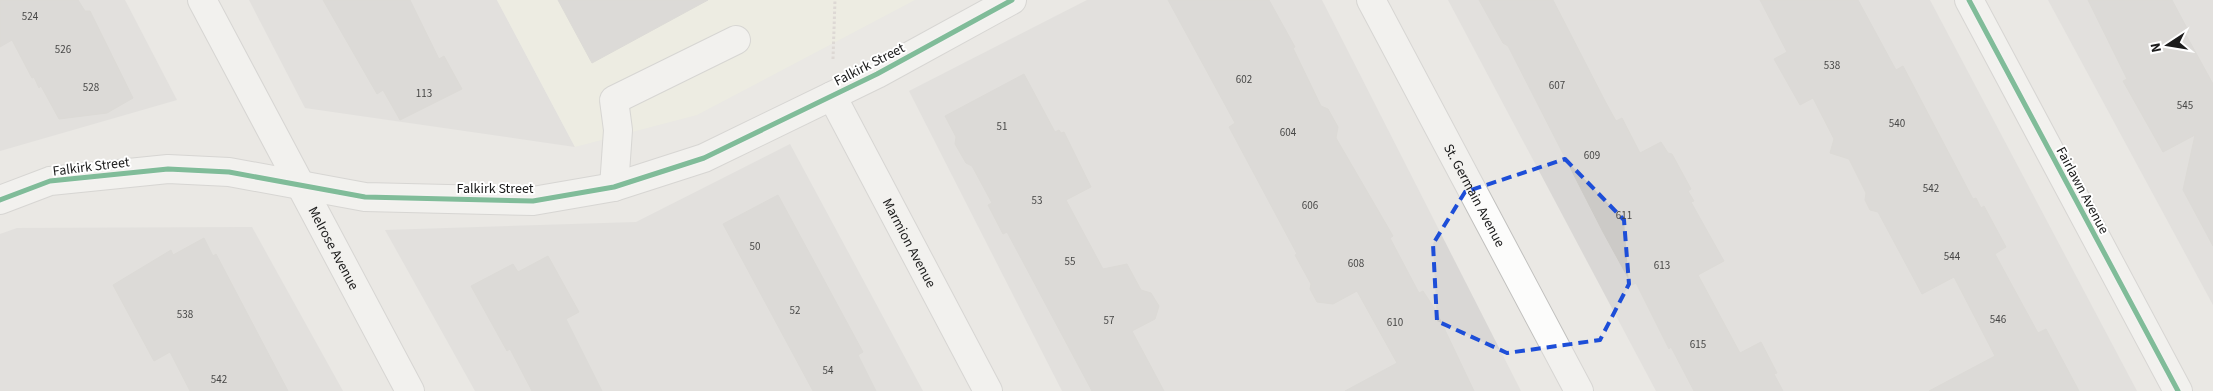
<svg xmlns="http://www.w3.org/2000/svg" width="2213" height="391" viewBox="0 0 2213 391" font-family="'Source Sans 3',sans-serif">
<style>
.residential{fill:#d9d7d5}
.education{fill:#f1f2df}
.building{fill:#cccac7;stroke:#cccac6}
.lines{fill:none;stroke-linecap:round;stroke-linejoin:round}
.minor-casing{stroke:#c1c0be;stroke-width:30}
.path{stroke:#cfc5c2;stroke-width:3;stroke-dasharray:2.5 2.5;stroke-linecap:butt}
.minor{stroke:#fcfcfb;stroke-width:28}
.cycleway-casing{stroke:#fff;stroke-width:8}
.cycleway{stroke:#00873e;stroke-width:5}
.marked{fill:none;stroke:#1d4ed8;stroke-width:4;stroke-dasharray:10 6;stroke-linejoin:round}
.labels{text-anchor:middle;stroke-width:4;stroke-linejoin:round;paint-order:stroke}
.number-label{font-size:11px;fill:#474746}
.street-label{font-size:14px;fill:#1b1b1b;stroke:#fff}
</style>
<rect width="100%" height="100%" fill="#eae8e4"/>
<g class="residential">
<path d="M 0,0 L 125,0 L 177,100 L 0,151 Z"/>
<path d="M 249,0 L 497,0 L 575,147 L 305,108 Z"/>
<path d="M 1087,0 L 1322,0 L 1521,391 L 1062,391 L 909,91 Z"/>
<path d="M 1448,0 L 1930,0 L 2137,391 L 1656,391 Z"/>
<path d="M 2048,0 L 2213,0 L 2213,305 Z"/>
<path d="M 790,144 L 923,391 L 475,391 L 385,230 L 636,222 Z"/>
<path d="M 252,227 L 343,391 L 0,391 L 0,234 L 17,228 Z"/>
</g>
<path class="education" d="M 497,0 L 915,0 L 697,115 L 575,147 Z"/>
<g class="building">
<path d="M 0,0 L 78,0 L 85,11 L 90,11 L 133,98 L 107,113 L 59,119 L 41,86 L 39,88 L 34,77 L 32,78 L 12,40 L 0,47 Z"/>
<path d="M 323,0 L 410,0 L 439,59 L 444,56 L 462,89 L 400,120 L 383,90 L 377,94 Z"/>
<path d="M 558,0 L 708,0 L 592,63 Z"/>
<path d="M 1168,0 L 1269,0 L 1295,47 L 1293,48 L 1321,106 L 1328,109 L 1338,127 L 1336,138 L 1393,236 L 1390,238 L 1419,293 L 1423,291 L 1436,311 L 1474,391 L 1345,391 L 1397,363 L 1357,291 L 1333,304 L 1317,302 L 1310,289 L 1311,284 L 1295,255 L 1297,254 L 1229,127 L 1235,123 Z"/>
<path d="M 1479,0 L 1553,0 L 1605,101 L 1616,121 L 1622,118 L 1640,153 L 1661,142 L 1668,153 L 1672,154 L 1691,189 L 1688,191 L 1694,201 L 1691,202 L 1724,261 L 1698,275 L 1740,353 L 1761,342 L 1777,373 L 1774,374 L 1783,391 L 1694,391 L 1671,347 L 1669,349 L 1636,283 L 1632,285 L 1603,232 L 1508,46 L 1503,43 Z"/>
<path d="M 1760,0 L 1858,0 L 1896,70 L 1903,66 L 1973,199 L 1976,198 L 1981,208 L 1984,206 L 2006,247 L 1995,254 L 2038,333 L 2046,329 L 2079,391 L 1929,391 L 1995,356 L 1954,277 L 1922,294 L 1878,212 L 1870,210 L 1865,200 L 1866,193 L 1849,159 L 1830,153 L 1834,139 L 1813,98 L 1800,105 L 1774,59 L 1787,52 Z"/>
<path d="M 2088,0 L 2172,0 L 2189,32 L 2185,33 L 2213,84 L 2213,246 L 2183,190 L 2195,135 L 2163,152 L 2123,81 L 2127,79 Z"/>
<path d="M 1024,74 L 1055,132 L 1059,130 L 1061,133 L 1064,132 L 1091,187 L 1066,200 L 1103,269 L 1127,264 L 1141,290 L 1151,293 L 1159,306 L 1155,319 L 1132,331 L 1164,391 L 1092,391 L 1007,232 L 1003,234 L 988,205 L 992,203 L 972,166 L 966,163 L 955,144 L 956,137 L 945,116 Z"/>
<path d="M 778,195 L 863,352 L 858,355 L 876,391 L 813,391 L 723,224 Z"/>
<path d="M 204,238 L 213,256 L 216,254 L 288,391 L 190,391 L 170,352 L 154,361 L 113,285 L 171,250 L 173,255 Z"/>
<path d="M 548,256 L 579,312 L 566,319 L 602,391 L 532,391 L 510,349 L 507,351 L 471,286 L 513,264 L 518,272 Z"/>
</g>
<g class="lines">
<g class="minor-casing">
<g id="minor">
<path id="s1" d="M 202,0 L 410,391"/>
<path id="s2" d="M 1371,0 L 1579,391"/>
<path d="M 1969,0 L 2178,391"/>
<path id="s3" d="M 832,96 L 988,391"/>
<path d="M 614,187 L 618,130 L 614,100 L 736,40"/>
<path d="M 0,200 L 50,181 L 168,169 L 229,172 L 365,197 L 533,201 L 614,187 L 704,158 L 877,74 L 1012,0"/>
</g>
</g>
<path class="path" d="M 833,59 L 835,0"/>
<use href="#minor" class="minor"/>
<g class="cycleway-casing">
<g id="cycleway">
<path d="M 1969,0 L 2178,391"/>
<path d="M 0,200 L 50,181 L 168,169 L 229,172 L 365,197 L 533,201 L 614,187 L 704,158 L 877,74 L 1012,0"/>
</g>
</g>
<use href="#cycleway" class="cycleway"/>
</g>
<path d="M0 0H2213V391H0ZM 1565,159 L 1624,220 L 1629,284 L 1600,340 L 1507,353 L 1437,321 L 1433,244 L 1465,192 Z" fill="#eae8e4" fill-opacity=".55" fill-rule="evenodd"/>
<path class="marked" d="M 1565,159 L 1624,220 L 1629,284 L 1600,340 L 1507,353 L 1437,321 L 1433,244 L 1465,192 Z"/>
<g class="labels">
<g class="number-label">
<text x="30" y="20">524</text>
<text x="63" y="53">526</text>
<text x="1832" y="69">538</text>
<text x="1244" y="83">602</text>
<text x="1557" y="89">607</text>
<text x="91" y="91">528</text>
<text x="424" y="97">113</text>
<text x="2185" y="109">545</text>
<text x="1897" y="127">540</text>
<text x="1002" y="130">51</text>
<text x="1288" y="136">604</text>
<text x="1592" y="159">609</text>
<text x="1931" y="192">542</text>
<text x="1037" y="204">53</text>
<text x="1310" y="209">606</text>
<text x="1624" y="219">611</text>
<text x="755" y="250">50</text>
<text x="1952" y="260">544</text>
<text x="1070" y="265">55</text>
<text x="1356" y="267">608</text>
<text x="1662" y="269">613</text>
<text x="795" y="314">52</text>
<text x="185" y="318">538</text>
<text x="1998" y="323">546</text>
<text x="1109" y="324">57</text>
<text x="1395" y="326">610</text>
<text x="1698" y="348">615</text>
<text x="828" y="374">54</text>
<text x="219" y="383">542</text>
</g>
<g class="street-label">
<text transform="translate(869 64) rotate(-27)" y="5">Falkirk Street</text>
<text transform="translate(91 166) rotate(-7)" y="5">Falkirk Street</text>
<text x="495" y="193">Falkirk Street</text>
<text transform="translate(2083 190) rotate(62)" y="5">Fairlawn Avenue</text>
<text dy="5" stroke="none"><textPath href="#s2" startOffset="221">St. Germain Avenue</textPath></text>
<text dy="5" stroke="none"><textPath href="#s3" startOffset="166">Marmion Avenue</textPath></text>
<text dy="5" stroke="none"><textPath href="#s1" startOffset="281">Melrose Avenue</textPath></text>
</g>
</g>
<g transform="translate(2168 45) rotate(258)" stroke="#ffffff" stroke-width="4" paint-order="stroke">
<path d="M0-4L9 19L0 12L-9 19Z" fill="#1b1b1b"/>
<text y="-8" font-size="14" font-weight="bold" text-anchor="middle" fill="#1b1b1b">N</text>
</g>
</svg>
